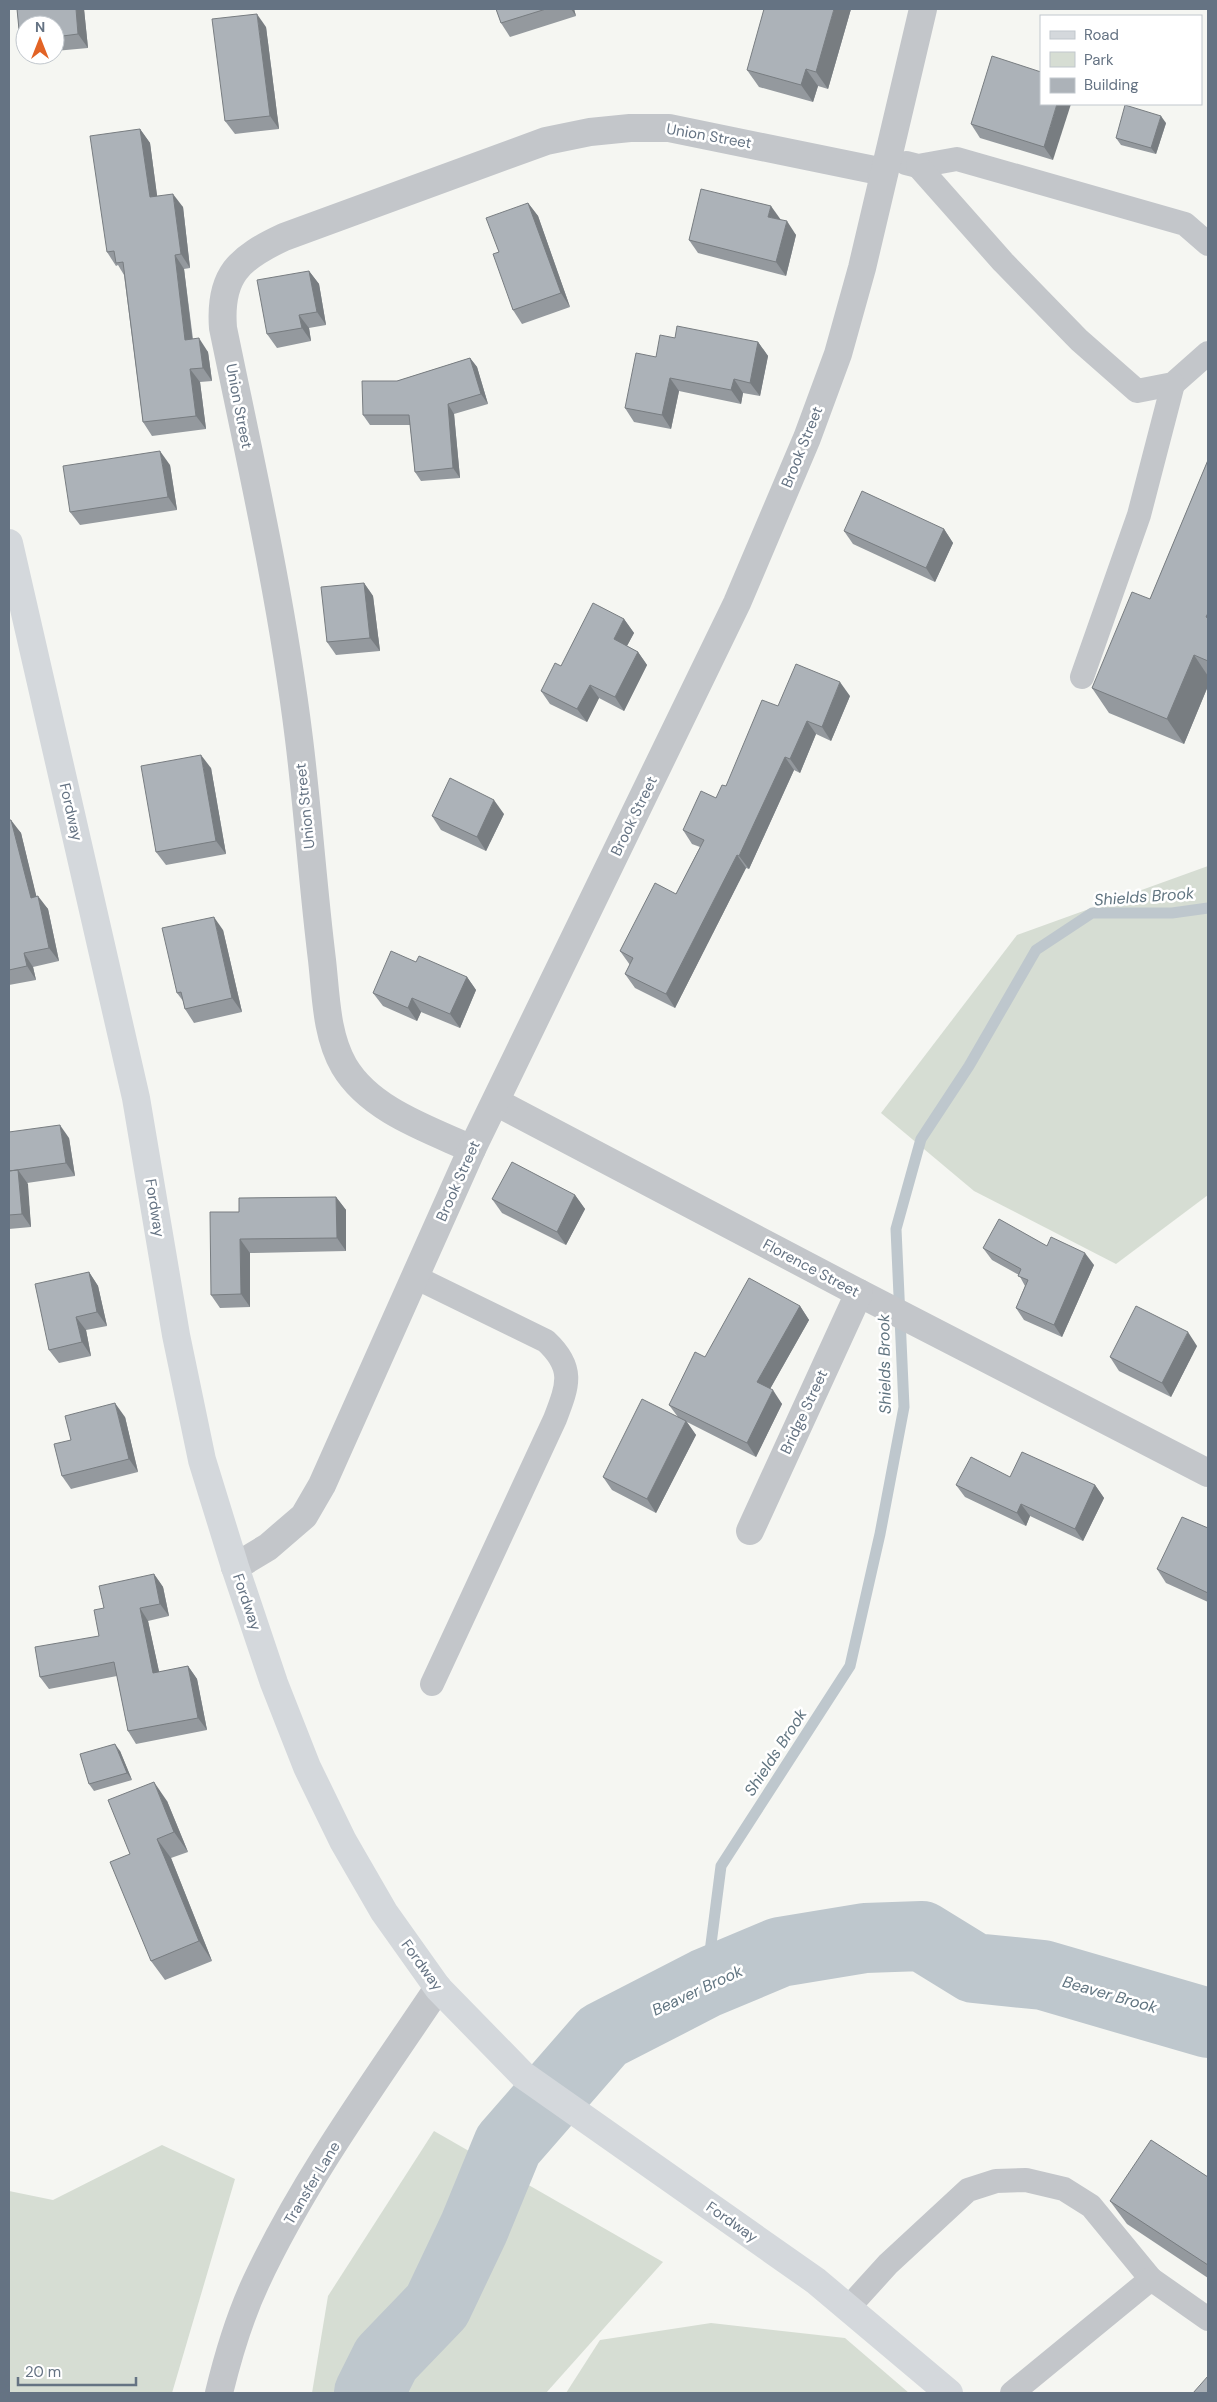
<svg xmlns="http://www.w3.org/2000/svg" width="1217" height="2402" viewBox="0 0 1217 2402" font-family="'DM Sans',sans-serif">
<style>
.green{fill:#d6ddd3}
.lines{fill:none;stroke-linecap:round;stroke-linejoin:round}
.stream{stroke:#bec7cd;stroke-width:11}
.river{stroke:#bec7cd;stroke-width:70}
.lane{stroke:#c3c6ca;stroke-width:24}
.street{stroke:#c3c6ca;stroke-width:28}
.secondary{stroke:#d4d8dc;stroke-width:28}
.wall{fill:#94999e}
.shaded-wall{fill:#787d81}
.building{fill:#acb2b8;stroke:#787d81}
.labels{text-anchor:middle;stroke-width:5;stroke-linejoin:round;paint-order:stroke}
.street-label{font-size:15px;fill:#657383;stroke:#fff}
.water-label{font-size:16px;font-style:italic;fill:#607480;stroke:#fff}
</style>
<rect width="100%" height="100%" fill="#f5f6f2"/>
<g class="green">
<path d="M 1208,866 L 1208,1195 L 1116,1264 L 974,1191 L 881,1113 L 1017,935 Z"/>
<path d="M 434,2131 L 663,2262 L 546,2393 L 312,2393 L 328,2296 Z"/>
<path d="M 162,2145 L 235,2179 L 172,2393 L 9,2393 L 9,2191 L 53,2200 Z"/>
<path d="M 711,2323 L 845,2338 L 909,2393 L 566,2393 L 600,2340 Z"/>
</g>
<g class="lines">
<path class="stream" d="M 706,1983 L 721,1866 L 850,1666 L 880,1534 L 904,1407 L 896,1229 L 921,1139 L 969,1066 L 1036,950 L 1092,913 L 1172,913 L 1208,908"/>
<path class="river" d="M 369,2393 L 386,2359 L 437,2306 L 474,2228 L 508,2145 L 603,2036 L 706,1983 L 780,1952 L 865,1938 L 922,1936 L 974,1968 L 1043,1975 L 1208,2023"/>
<g class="lane">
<path d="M 906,163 L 918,166 L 957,159 L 1185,224 L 1208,244"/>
<path d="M 918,166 L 1003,262 L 1079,340 L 1137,391 L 1173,384 L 1208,353"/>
<path d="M 1082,677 L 1139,515 L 1173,384"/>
<path d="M 415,1277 L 546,1341 C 575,1368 568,1385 555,1419 L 432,1684"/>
<path d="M 849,2307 L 888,2264 L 968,2190 L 996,2181 L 1026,2180 L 1064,2189 L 1091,2206 L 1151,2279"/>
<path d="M 1012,2393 L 1151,2279 L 1208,2319"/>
</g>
<g class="street">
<path d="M 496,1102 L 859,1293 L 1208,1473"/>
<path d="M 472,1149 C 428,1129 370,1110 344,1066 C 326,1035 326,995 322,960 C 313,887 308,812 299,739 C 282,600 251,464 223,328 C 219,275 239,258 284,237 L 546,141 L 590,132 L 630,128 L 669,128 L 884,172"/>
<path d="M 750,1531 L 859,1293"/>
<path d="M 235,1567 L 268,1547 L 304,1516 L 322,1485 L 472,1149 L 737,603 L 807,438 L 838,354 L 862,268 L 923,9"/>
<path d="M 219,2393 C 228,2356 240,2316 256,2282 C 304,2179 375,2082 438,1988"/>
</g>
<path class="secondary" d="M 9,543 L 136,1098 L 176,1335 L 202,1460 L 235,1567 L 274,1683 L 307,1767 L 343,1841 L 384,1912 L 438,1988 L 523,2075 L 816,2281 L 949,2393"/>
</g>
<g class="wall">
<path d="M 17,9 L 84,9 L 88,48 L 55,51 L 55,25 L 25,25 L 25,47 L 20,40 Z"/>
<path d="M 496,9 L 574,9 L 576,16 L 510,37 L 501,23 Z"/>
<path d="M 851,9 L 828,89 L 818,86 L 813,102 L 759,87 L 747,70 Z"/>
<path d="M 266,27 L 279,129 L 235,134 L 225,121 Z"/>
<path d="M 1041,72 L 1053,160 L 980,138 L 971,124 Z"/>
<path d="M 1166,123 L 1156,154 L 1121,145 L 1116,138 Z"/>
<path d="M 140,129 L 150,143 L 157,196 L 183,207 L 190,268 L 184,269 L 193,339 L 208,352 L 212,381 L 200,382 L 206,429 L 152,436 L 143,422 L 124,275 L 118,265 L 116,266 L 107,252 Z"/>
<path d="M 528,203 L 538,216 L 570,307 L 522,324 L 513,310 L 499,252 Z"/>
<path d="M 781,220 L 796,235 L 786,276 L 698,253 L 689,240 Z"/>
<path d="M 309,271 L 319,284 L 326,325 L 309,328 L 311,341 L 277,348 L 267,334 Z"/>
<path d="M 675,338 L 758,342 L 768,356 L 760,396 L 743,393 L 741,404 L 679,391 L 671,429 L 634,422 L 625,408 L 656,357 Z"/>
<path d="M 470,358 L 477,367 L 488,404 L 454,414 L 460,478 L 421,481 L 415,472 L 410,425 L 370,425 L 363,415 L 397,381 Z"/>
<path d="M 1208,460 L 1208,686 L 1184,744 L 1109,713 L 1092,688 L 1150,599 Z"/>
<path d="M 170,465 L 177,510 L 80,525 L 70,512 Z"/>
<path d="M 944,529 L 953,543 L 935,582 L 853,544 L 844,531 Z"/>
<path d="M 364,583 L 373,596 L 380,651 L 336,655 L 327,642 Z"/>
<path d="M 624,619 L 634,633 L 627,646 L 638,652 L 647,665 L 624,711 L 599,698 L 587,722 L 550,704 L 541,691 L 561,666 Z"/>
<path d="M 850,696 L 831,741 L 816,734 L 800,773 L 794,770 L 749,869 L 746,868 L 675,1008 L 635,988 L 625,974 L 630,965 L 620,951 L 676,894 L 700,847 L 692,844 L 683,830 L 716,798 L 726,786 L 778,706 Z"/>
<path d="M 211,768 L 226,854 L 166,865 L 156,852 Z"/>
<path d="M 504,814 L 486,851 L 441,830 L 432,816 Z"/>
<path d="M 9,820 L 21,833 L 36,896 L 48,909 L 59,961 L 33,967 L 36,980 L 9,985 Z"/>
<path d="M 223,930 L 242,1012 L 194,1023 L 185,1009 L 183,1001 L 177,993 Z"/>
<path d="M 416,962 L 467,977 L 476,990 L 460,1028 L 421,1012 L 417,1021 L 383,1006 L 373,993 Z"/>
<path d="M 9,1132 L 69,1138 L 75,1176 L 27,1183 L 31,1227 L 9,1229 Z"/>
<path d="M 575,1195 L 585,1209 L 566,1245 L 502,1213 L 492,1199 Z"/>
<path d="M 336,1197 L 346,1210 L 346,1251 L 250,1253 L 250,1307 L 220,1308 L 211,1295 L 239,1212 Z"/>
<path d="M 1047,1246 L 1094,1265 L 1062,1337 L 1024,1320 L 1016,1308 L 1025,1286 L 1019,1275 L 992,1260 L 983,1248 Z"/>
<path d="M 89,1272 L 98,1286 L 107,1326 L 86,1330 L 91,1356 L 59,1363 L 49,1350 Z"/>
<path d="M 800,1306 L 809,1320 L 770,1389 L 782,1404 L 756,1457 L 687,1422 L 696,1435 L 656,1513 L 612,1490 L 603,1477 L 678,1417 L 669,1405 Z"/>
<path d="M 1197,1346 L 1171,1397 L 1119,1371 L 1110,1357 Z"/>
<path d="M 125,1417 L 138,1472 L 71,1489 L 62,1476 L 71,1440 Z"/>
<path d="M 1010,1477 L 1095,1485 L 1104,1498 L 1083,1541 L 1030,1516 L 1026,1526 L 965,1497 L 956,1485 Z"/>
<path d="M 1208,1528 L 1208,1602 L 1166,1583 L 1157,1569 Z"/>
<path d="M 154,1574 L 163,1587 L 169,1616 L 148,1621 L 159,1672 L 188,1666 L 197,1679 L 207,1730 L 136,1744 L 128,1731 L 117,1676 L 49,1689 L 40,1677 L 99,1636 Z"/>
<path d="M 120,1751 L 132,1780 L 94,1791 L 89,1784 Z"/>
<path d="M 167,1801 L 188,1852 L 171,1858 L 212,1961 L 165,1980 L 151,1961 L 130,1854 Z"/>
<path d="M 1208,2177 L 1208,2278 L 1127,2224 L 1110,2201 Z"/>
</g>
<g class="shaded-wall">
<path d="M 76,9 L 84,9 L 88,48 L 78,34 Z"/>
<path d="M 571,9 L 574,9 L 576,16 Z"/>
<path d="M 834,9 L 851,9 L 828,89 L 816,72 Z"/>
<path d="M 257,14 L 266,27 L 279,129 L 270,116 Z"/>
<path d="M 806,69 L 818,86 L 813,102 L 801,85 Z"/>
<path d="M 1057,104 L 1071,104 L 1053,160 L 1044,147 Z"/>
<path d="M 1161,116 L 1166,123 L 1156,154 L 1151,148 Z"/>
<path d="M 140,129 L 150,143 L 159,210 L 150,197 Z"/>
<path d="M 173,194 L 183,207 L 190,268 L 181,254 Z"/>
<path d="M 528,203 L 538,216 L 570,307 L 561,293 Z"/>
<path d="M 771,206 L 781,220 L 768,217 Z"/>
<path d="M 787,221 L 796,235 L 786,276 L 776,262 Z"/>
<path d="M 175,255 L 184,269 L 194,353 L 185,340 Z"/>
<path d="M 309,271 L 319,284 L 326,325 L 317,312 Z"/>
<path d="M 299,315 L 309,328 L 311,341 L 302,328 Z"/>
<path d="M 199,338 L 208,352 L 212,381 L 203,368 Z"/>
<path d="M 758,342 L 768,356 L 760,396 L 750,383 Z"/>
<path d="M 470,358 L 477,367 L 488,404 L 481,394 Z"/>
<path d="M 190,369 L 200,382 L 206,429 L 196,416 Z"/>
<path d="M 670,378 L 679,391 L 671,429 L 662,415 Z"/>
<path d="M 734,379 L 743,393 L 741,404 L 731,390 Z"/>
<path d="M 448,404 L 454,414 L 460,478 L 453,468 Z"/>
<path d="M 160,451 L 170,465 L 177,510 L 168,497 Z"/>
<path d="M 944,529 L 953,543 L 935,582 L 926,568 Z"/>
<path d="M 364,583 L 373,596 L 380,651 L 370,638 Z"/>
<path d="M 624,619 L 634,633 L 623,653 L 614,639 Z"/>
<path d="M 638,652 L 647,665 L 624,711 L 615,697 Z"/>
<path d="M 1194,655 L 1208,676 L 1208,686 L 1184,744 L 1167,719 Z"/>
<path d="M 840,682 L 850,696 L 831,741 L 822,727 Z"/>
<path d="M 590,685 L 599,698 L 587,722 L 577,709 Z"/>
<path d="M 807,721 L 816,734 L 800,773 L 790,759 Z"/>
<path d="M 201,755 L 211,768 L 226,854 L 216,841 Z"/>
<path d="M 785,757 L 794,770 L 749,869 L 739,856 Z"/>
<path d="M 494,800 L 504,814 L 486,851 L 477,837 Z"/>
<path d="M 11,820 L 21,833 L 40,911 L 31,898 Z"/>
<path d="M 737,855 L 746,868 L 675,1008 L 666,994 Z"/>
<path d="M 38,896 L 48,909 L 59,961 L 49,948 Z"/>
<path d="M 214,917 L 223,930 L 242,1012 L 232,998 Z"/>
<path d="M 24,953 L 33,967 L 36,980 L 27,966 Z"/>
<path d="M 467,977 L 476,990 L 460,1028 L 450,1014 Z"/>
<path d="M 412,998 L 421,1012 L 417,1021 L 408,1008 Z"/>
<path d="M 60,1125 L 69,1138 L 75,1176 L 66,1163 Z"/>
<path d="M 18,1170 L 28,1184 L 31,1227 L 22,1214 Z"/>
<path d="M 575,1195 L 585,1209 L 566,1245 L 557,1232 Z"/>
<path d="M 336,1197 L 346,1210 L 346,1251 L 337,1238 Z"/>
<path d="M 240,1239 L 250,1253 L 250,1307 L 241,1294 Z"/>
<path d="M 1085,1253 L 1094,1265 L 1062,1337 L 1054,1325 Z"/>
<path d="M 89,1272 L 98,1286 L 107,1326 L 97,1312 Z"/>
<path d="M 800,1306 L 809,1320 L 766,1396 L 757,1382 Z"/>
<path d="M 76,1317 L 86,1330 L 91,1356 L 82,1342 Z"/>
<path d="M 1188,1332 L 1197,1346 L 1171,1397 L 1162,1383 Z"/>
<path d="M 773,1390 L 782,1404 L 756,1457 L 747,1443 Z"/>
<path d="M 115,1403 L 125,1417 L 138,1472 L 129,1459 Z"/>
<path d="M 686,1421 L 696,1435 L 656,1513 L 647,1499 Z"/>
<path d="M 1095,1485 L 1104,1498 L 1083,1541 L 1075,1529 Z"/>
<path d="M 1021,1504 L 1030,1516 L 1026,1526 L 1017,1513 Z"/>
<path d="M 154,1574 L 163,1587 L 169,1616 L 160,1604 Z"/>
<path d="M 140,1608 L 148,1621 L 162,1685 L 153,1673 Z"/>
<path d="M 188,1666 L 197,1679 L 207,1730 L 198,1718 Z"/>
<path d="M 115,1744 L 120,1751 L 132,1780 L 127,1773 Z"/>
<path d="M 154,1782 L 167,1801 L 188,1852 L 174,1832 Z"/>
<path d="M 157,1839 L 171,1858 L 212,1961 L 199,1941 Z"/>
</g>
<g class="building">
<path d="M 17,9 L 76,9 L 78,34 L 55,37 L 55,25 L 25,25 L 25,40 L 20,40 Z"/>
<path d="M 496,9 L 546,9 L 501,23 Z"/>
<path d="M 764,9 L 834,9 L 816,72 L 806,69 L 801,85 L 747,70 Z"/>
<path d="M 257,14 L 270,116 L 225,121 L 212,19 Z"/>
<path d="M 992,56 L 1041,72 L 1041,104 L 1057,104 L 1044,147 L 971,124 Z"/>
<path d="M 1125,105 L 1161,116 L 1151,148 L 1116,138 Z"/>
<path d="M 140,129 L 150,197 L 173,194 L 181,254 L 175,255 L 185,340 L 199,338 L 203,368 L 190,369 L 196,416 L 143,422 L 123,262 L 116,263 L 114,251 L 107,252 L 90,136 Z"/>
<path d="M 701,189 L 771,206 L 768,217 L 787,221 L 776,262 L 689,240 Z"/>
<path d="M 528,203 L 561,293 L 513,310 L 493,254 L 499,252 L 486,218 Z"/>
<path d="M 309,271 L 317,312 L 299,315 L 302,328 L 267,334 L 257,280 Z"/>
<path d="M 677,326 L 758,342 L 750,383 L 734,379 L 731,390 L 670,378 L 662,415 L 625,408 L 636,353 L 656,357 L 660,335 L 675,338 Z"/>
<path d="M 470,358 L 481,394 L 448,404 L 453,468 L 415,472 L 409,415 L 363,415 L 362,381 L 397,381 Z"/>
<path d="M 160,451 L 168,497 L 70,512 L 63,466 Z"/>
<path d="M 1208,460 L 1208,613 L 1206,617 L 1208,618 L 1208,661 L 1194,655 L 1167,719 L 1092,688 L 1132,592 L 1150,599 Z"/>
<path d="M 862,491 L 944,529 L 926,568 L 844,531 Z"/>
<path d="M 364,583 L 370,638 L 327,642 L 321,587 Z"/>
<path d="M 593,603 L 624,619 L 614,639 L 638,652 L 615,697 L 590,685 L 577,709 L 541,691 L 555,663 L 561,666 Z"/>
<path d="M 796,664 L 840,682 L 822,727 L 807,721 L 790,759 L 785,757 L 739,856 L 737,855 L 666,994 L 625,974 L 633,958 L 620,951 L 655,883 L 676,894 L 704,840 L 683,830 L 701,791 L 716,798 L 722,785 L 726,786 L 762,700 L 778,706 Z"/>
<path d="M 201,755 L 216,841 L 156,852 L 141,766 Z"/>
<path d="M 450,778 L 494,800 L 477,837 L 432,816 Z"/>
<path d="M 9,820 L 11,820 L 31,898 L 38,896 L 49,948 L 24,953 L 27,966 L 9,970 Z"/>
<path d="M 214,917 L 232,998 L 185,1009 L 181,992 L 177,993 L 162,928 Z"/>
<path d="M 391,951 L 416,962 L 419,956 L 467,977 L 450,1014 L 412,998 L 408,1008 L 373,993 Z"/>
<path d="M 60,1125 L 66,1163 L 9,1171 L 18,1170 L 22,1214 L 9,1215 L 9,1132 Z"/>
<path d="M 512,1162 L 575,1195 L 557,1232 L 492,1199 Z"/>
<path d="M 336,1197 L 337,1238 L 240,1239 L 241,1294 L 211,1295 L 210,1212 L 239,1212 L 239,1198 Z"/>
<path d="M 999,1219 L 1047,1246 L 1051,1237 L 1085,1253 L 1054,1325 L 1016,1308 L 1028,1280 L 1018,1276 L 1021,1269 L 983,1248 Z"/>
<path d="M 89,1272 L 97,1312 L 76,1317 L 82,1342 L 49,1350 L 35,1284 Z"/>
<path d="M 749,1278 L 800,1306 L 757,1382 L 773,1390 L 747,1443 L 669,1405 L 695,1352 L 705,1357 Z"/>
<path d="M 1136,1306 L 1188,1332 L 1162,1383 L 1110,1357 Z"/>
<path d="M 642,1399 L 686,1421 L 647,1499 L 603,1477 Z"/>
<path d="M 115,1403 L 129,1459 L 62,1476 L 54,1444 L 71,1440 L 65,1416 Z"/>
<path d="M 1022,1452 L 1095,1485 L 1075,1529 L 1021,1504 L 1017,1513 L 956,1485 L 971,1457 L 1010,1477 Z"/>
<path d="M 1182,1517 L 1208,1528 L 1208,1593 L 1157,1569 Z"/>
<path d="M 154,1574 L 160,1604 L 140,1608 L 153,1673 L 188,1666 L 198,1718 L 128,1731 L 114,1662 L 40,1677 L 35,1647 L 99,1636 L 94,1610 L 104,1608 L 99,1586 Z"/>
<path d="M 115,1744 L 127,1773 L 89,1784 L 80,1754 Z"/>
<path d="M 154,1782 L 174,1832 L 157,1839 L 199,1941 L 151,1961 L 110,1862 L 130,1854 L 108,1800 Z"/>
<path d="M 1151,2140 L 1208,2177 L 1208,2265 L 1110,2201 Z"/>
<path d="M 1208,2376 L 1208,2393 L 1193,2393 Z"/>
</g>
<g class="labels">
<g class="street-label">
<text transform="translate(709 136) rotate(10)" y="5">Union Street</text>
<text transform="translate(239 406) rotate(79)" y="5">Union Street</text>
<text transform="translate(802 447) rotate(-68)" y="5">Brook Street</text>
<text transform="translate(305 806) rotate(-96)" y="5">Union Street</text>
<text transform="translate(71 812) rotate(77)" y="5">Fordway</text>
<text transform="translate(634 816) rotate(-64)" y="5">Brook Street</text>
<text transform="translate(458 1181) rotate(-66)" y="5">Brook Street</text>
<text transform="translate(155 1208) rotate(81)" y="5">Fordway</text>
<text transform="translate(811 1268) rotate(28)" y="5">Florence Street</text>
<text transform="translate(804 1412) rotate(-65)" y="5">Bridge Street</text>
<text transform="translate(247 1602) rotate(71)" y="5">Fordway</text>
<text transform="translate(422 1965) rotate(54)" y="5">Fordway</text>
<text transform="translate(312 2183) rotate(-59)" y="5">Transfer Lane</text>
<text transform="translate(732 2222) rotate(35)" y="5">Fordway</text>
</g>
<g class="water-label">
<text transform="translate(1144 896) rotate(-4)" y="6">Shields Brook</text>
<text transform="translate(884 1364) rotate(-91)" y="6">Shields Brook</text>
<text transform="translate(775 1752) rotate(-57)" y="6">Shields Brook</text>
<text transform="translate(697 1990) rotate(-25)" y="6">Beaver Brook</text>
<text transform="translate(1110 1994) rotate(16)" y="6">Beaver Brook</text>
</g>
</g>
<rect width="1217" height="2402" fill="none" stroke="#657383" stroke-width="20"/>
<rect x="1040" y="15" width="162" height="90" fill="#ffffff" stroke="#c1c7cd"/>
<rect x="1050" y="31" width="25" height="8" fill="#d4d8dc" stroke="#c1c7cd"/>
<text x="1084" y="40" font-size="15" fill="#657383">Road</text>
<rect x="1050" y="52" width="25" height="15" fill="#d6ddd3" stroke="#c1c7cd"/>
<text x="1084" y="65" font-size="15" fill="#657383">Park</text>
<rect x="1050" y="78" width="25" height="15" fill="#acb2b8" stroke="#c1c7cd"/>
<text x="1084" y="90" font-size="15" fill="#657383">Building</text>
<g transform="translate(40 40)"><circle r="24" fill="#ffffff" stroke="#c1c7cd"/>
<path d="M0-4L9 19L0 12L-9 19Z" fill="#e26325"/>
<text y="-8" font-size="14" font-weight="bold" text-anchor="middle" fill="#657383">N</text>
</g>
<path d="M18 2377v8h118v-8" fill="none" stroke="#657383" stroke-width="2.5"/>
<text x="25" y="2377" font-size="15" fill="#657383" stroke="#ffffff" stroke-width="4" paint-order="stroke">20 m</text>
</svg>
